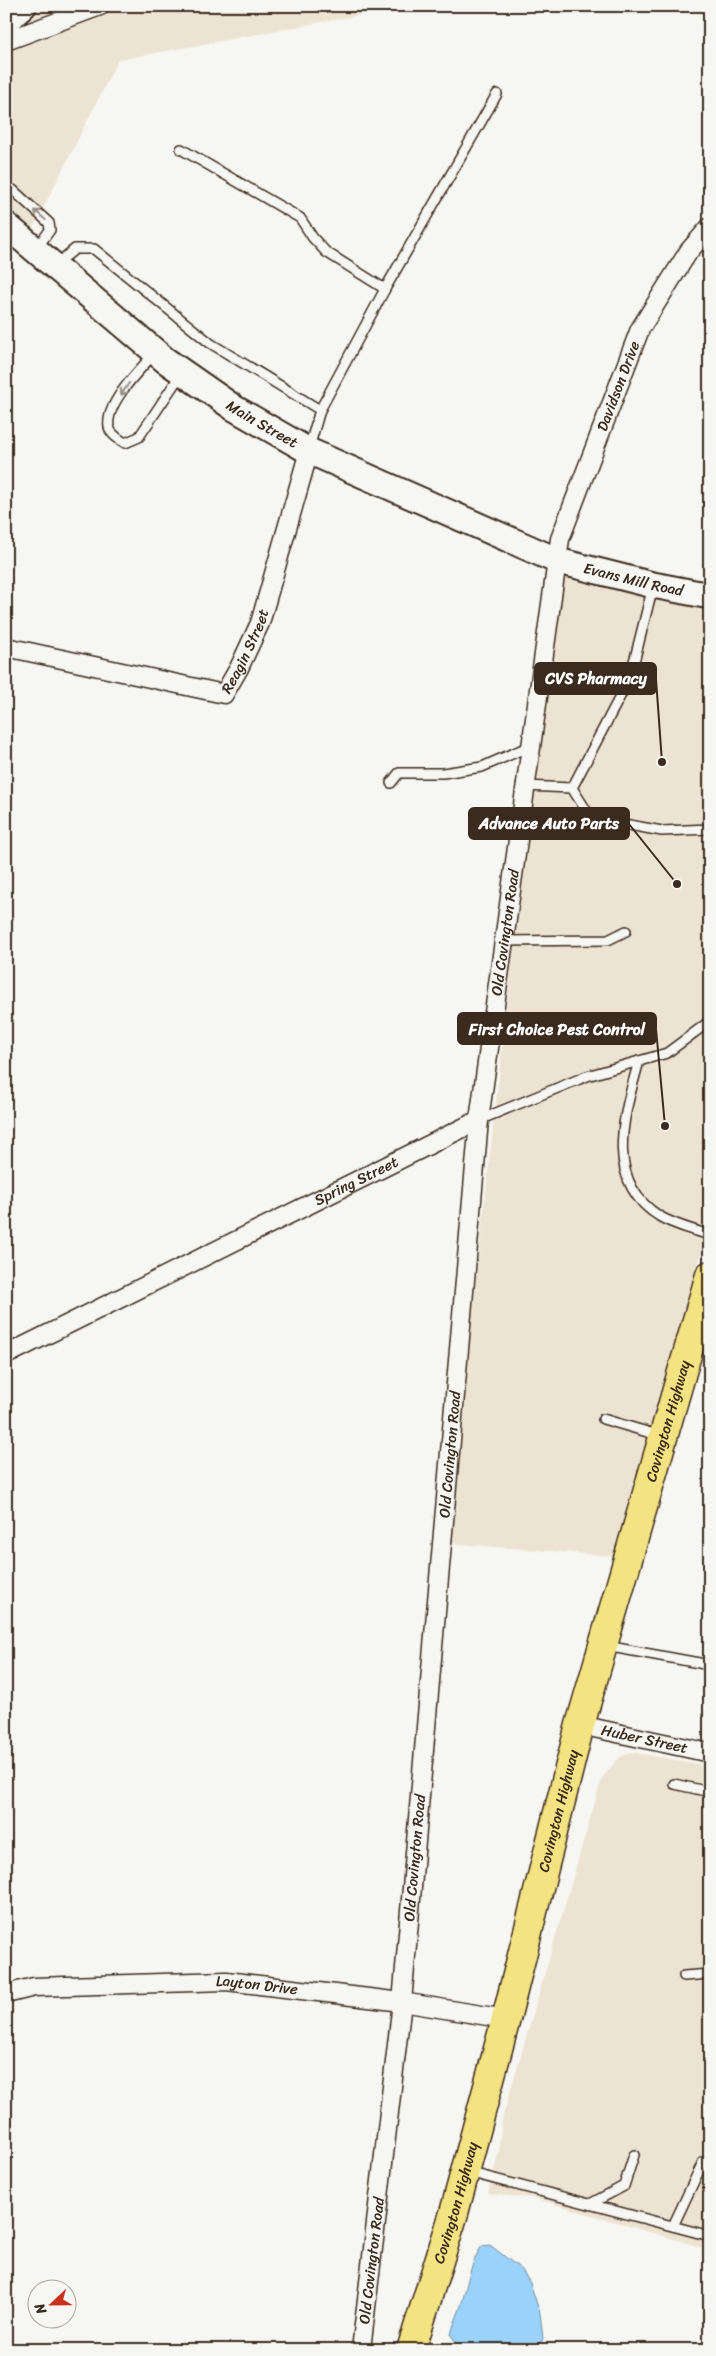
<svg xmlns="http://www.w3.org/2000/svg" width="716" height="2356" viewBox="0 0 716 2356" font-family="Sriracha,sans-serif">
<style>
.built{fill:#ede3d3}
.water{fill:#9bd2fa;stroke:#758fa2}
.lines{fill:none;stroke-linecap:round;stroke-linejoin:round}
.service-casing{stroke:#3b2a1e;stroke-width:12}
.minor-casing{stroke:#3b2a1e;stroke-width:21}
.tertiary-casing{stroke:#3b2a1e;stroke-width:26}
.secondary-casing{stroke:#3b2a1e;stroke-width:29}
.primary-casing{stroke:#3b2a1e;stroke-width:31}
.service{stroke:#f6f6f2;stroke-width:9}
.minor{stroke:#f6f6f2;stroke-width:18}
.tertiary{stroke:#f6f6f2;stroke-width:22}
.secondary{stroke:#f6f6f2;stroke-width:25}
.primary{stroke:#f4e382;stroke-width:28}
.oneway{stroke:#989088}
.labels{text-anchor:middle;stroke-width:4;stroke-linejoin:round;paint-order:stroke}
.street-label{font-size:15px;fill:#3b2a1e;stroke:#f6f6f2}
.leader{fill:none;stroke:#3b2a1e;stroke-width:2}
.callout-dot{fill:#3b2a1e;stroke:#f6f6f2;stroke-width:2}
.callout{fill:#3b2a1e;stroke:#3b2a1e;stroke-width:2}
.callout-label{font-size:16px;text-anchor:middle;font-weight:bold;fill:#fff}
</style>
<rect width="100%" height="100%" fill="#f6f6f2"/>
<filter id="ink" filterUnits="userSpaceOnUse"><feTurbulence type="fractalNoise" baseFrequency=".02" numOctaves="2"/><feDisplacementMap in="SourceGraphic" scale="10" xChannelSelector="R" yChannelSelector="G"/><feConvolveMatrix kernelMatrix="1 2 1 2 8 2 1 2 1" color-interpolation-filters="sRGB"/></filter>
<g filter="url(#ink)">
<g class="built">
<path d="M 6,6 L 408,6 L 118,60 L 27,240 L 6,221 Z"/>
<path d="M 557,566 L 710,596 L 710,1223 L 613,1556 L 446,1543 Z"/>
<path d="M 631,1752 L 710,1766 L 710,2250 L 534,2198 L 488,2194 L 499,2150 L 502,2120 L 602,1778 L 619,1758 Z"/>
</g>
<path class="water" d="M 490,2245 L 522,2270 L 530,2283 L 540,2313 L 543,2338 L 539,2350 L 461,2350 L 451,2335 C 453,2325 456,2319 460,2309 C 467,2287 469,2265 482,2246 Z"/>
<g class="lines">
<g class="service-casing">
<g id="service">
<path d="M 181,149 L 300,218 L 313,238 L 326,252 L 385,289"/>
<path d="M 6,191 L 13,190 L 49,223 L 50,230 L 36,249"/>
<path d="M 55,265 L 75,249 L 94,249 L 210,343 L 320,410"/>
<path d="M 154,354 C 140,369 105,404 109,427 C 111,435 119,439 125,443 L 139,437 L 181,374"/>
<path d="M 309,448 L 320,410 L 385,289 L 497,94"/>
<path d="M 391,783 L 399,773 L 443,773 L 482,767 L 530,746"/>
<path d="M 524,786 L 572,788 L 591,818 L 662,831 L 710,829"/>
<path d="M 572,788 L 624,689 L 635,658 L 653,586"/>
<path d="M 504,941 L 608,940 L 626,931"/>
<path d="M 639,1061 C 625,1112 602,1180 659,1216 C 674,1225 693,1230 710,1235"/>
<path d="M 479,1120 L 587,1076 L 667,1053 L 710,1021"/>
<path d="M 603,1419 L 661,1436"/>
<path d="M 606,1646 L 710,1665"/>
<path d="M 674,1784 L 710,1792"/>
<path d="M 684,1976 L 710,1974"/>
<path d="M 468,2172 L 710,2236"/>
<path d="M 590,2204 L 624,2186 L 634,2155"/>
<path d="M 673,2226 L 703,2162"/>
</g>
</g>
<g class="minor-casing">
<g id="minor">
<path d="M 6,41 L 100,6"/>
<path id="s1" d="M 6,647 L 224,694 L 239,668 L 260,623 L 309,451"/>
<path id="s2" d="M 6,1355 L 479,1120"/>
<path id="s3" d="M 580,1725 L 710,1753"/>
<path id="s4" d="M 6,1994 L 34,1987 L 226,1981 L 402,2002 L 506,2019"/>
<path id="s5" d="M 361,2350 L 402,2002 L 479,1120 L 560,539 L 640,329 L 689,251 L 710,227"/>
</g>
</g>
<g class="tertiary-casing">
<path id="tertiary" d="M 6,24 L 25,6"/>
</g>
<g class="secondary-casing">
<g id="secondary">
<path id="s6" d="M 6,225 L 165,360 L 234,408 L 309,451 L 558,561 L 653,585 L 710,596"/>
</g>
</g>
<g class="primary-casing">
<g id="primary">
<path id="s7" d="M 411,2350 L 454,2213 L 506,2019 L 580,1725 L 710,1275"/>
</g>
</g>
<use href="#service" class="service"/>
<use href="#minor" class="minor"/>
<use href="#tertiary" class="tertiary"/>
<use href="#secondary" class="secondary"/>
<use href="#primary" class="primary"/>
</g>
<defs><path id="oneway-shaft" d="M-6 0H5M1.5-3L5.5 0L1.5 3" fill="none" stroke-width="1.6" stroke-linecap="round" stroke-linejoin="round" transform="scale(1.25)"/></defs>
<g class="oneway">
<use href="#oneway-shaft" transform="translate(40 215) rotate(-138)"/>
<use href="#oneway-shaft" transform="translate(125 389) rotate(124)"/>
</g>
</g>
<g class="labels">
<g class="street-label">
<text dy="5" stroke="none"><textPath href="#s5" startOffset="1986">Davidson Drive</textPath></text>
<text dy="5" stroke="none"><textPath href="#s6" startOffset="325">Main Street</textPath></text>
<text dy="5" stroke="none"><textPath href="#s6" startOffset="729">Evans Mill Road</textPath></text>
<text dy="5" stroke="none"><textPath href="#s1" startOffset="271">Reagin Street</textPath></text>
<text dy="5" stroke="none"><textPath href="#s5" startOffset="1425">Old Covington Road</textPath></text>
<text dy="5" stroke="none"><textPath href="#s2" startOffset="391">Spring Street</textPath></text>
<text dy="5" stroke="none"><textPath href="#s7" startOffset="964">Covington Highway</textPath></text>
<text dy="5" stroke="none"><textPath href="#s5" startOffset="900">Old Covington Road</textPath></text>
<text dy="5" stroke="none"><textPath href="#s3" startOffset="66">Huber Street</textPath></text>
<text dy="5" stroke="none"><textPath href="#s7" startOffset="559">Covington Highway</textPath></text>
<text dy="5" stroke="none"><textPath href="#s5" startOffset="495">Old Covington Road</textPath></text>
<text dy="5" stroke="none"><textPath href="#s4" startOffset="252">Layton Drive</textPath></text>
<text dy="5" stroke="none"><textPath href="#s7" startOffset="154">Covington Highway</textPath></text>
<text dy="5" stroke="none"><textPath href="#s5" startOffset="90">Old Covington Road</textPath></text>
</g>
</g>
<path class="leader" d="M662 762L656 679M677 884L629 824M665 1126L656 1029"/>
<g class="callout-dot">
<circle cx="662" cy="762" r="5"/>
<circle cx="677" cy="884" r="5"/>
<circle cx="665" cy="1126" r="5"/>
</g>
<g class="callout">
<rect x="535" y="663" width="121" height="31" rx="5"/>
<rect x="469" y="808" width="160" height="31" rx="5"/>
<rect x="458" y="1013" width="198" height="31" rx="5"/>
</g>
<g class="callout-label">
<text x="596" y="684">CVS Pharmacy</text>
<text x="549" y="829">Advance Auto Parts</text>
<text x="557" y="1035">First Choice Pest Control</text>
</g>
<rect width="716" height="2356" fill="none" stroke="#f6f6f2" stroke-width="25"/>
<rect x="12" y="12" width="691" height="2331" fill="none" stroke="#3b2a1e" stroke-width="2" filter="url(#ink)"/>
<g transform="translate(52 2304) rotate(248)"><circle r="24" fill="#f6f6f2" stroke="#aba49d"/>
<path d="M0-4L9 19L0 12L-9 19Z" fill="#c8321e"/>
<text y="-8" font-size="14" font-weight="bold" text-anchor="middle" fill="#3b2a1e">N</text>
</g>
</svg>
